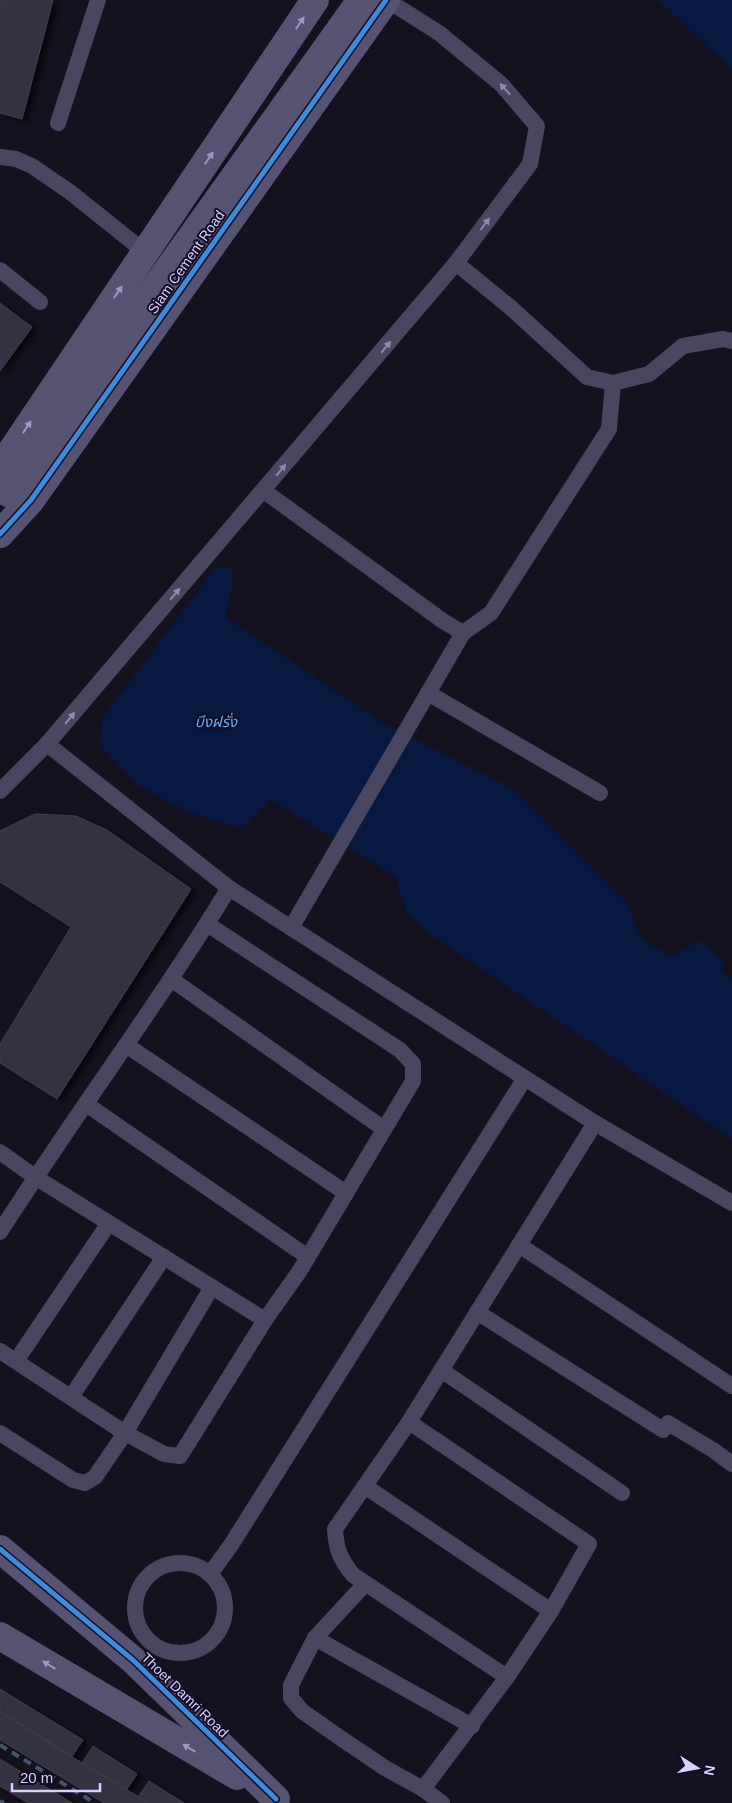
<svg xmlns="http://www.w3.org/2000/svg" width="732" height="1803" viewBox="0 0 732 1803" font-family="Helvetica,'Noto Sans Thai',sans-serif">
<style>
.water{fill:#071941}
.building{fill:#333041;stroke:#413c53;filter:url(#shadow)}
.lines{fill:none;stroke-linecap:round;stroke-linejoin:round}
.lane{stroke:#484660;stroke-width:16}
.secondary{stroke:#565372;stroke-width:28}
.rail{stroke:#42556a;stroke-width:4;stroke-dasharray:8 6;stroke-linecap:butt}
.secondary-bridge{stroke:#565372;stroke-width:28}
.cycleway-casing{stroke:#120d24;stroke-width:8}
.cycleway{stroke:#408adc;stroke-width:5}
.oneway{fill:#9e98c0}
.oneway2{fill:#908bb0}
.labels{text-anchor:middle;stroke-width:4;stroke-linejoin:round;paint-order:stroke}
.street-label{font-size:14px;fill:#d8d0ff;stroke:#120d24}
.water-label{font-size:15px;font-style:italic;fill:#5eacff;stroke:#120d24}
</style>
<defs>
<filter id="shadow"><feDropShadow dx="5.5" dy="3" stdDeviation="2.5" flood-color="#0009"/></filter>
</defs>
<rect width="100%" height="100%" fill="#15121f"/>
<g class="water">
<path d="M 658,0 L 732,0 L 732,69 Z"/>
<path d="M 216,567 L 232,568 L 232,588 L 225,617 L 381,722 L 513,789 L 627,903 L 640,938 L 671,957 L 699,940 L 724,961 L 720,971 L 732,978 L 732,1139 L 433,936 L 407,913 L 395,876 L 270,799 L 241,828 L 190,813 L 138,785 L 100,745 L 102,719 Z"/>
</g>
<g class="building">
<path d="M 0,0 L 53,0 L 22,119 L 0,113 Z"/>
<path d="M 0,303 L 32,327 L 0,371 Z"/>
<path d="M 35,814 L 76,816 L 107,830 L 191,889 L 57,1099 L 0,1063 L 0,1044 L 71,927 L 0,882 L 0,831 Z"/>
<path d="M 0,1689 L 83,1740 L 72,1756 L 0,1712 Z"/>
<path d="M 0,1712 L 82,1763 L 149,1803 L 104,1803 L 0,1740 Z"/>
<path d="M 93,1746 L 137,1774 L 127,1789 L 82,1763 Z"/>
<path d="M 0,1759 L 72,1803 L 28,1803 L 0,1786 Z"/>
<path d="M 149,1781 L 184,1803 L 149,1803 L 138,1797 Z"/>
</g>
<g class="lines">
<g class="lane">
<path d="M 58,123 L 98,0"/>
<path d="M 0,157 L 16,159 L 32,166 L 70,192 L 145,252"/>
<path d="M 456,263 L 510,307 L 587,377 L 613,383 L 649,374 L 683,346 L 723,339 L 732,341"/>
<path d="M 0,270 L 40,302"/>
<path d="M 264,491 L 443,621 L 463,633 L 491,613 L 609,429 L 613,383"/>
<path d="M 428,693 L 600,793"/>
<path d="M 47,744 L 229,888"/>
<path d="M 0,791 L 47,744 L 456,263 L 530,164 L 537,126 L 501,84 L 439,33 L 387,0"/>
<path d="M 291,928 L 463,633"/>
<path d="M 171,979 L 384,1129"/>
<path d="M 126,1045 L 346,1193"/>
<path d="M 86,1104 L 308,1257"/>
<path d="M 0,1152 L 35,1177 L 265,1320"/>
<path d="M 0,1232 C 74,1116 157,1006 229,888 L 595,1123 L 732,1203"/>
<path d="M 519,1245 L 732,1386"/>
<path d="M 477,1312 L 663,1430"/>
<path d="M 0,1351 L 125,1433 L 164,1454 L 180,1456 L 265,1320 L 299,1272 L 413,1081 L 413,1064 L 400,1050 L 207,924"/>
<path d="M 16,1361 L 109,1223"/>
<path d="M 441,1370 L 622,1493"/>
<path d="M 71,1397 L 164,1257"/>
<path d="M 409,1422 L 589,1544 L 551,1611 L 507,1677 L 423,1789"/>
<path d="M 668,1423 L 713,1450 L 732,1464"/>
<path d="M 0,1433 L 73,1480 L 85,1483 L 95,1477 L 125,1433 L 212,1287"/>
<path d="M 366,1487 L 551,1611"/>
<circle cx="180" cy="1608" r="45"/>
<path d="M 210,1574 L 231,1545 L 525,1078"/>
<path d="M 365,1584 L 315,1638 L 291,1685 L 291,1698 L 302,1711 L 339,1737 L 385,1768 L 423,1789 L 442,1803"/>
<path d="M 315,1638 L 472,1726"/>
<path d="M 507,1677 L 353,1575 C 340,1559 336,1549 335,1529 L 409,1422 L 595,1123"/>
</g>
<g class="secondary">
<path d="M 0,468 L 315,0"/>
<path d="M 0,534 L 31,500 L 386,0"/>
<path d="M 0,1549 L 133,1660 L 276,1799"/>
<path d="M 0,1636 L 237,1776"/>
</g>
<g class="rail">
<path d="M 0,1745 L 95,1803"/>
<path d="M 0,1801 L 4,1803"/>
</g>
<path class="secondary-bridge" d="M 8,493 L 361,0"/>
<g class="cycleway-casing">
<g id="cycleway">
<path d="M 0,534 L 31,500 L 386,0"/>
<path d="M 0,1549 L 133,1660 L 276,1799"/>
</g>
</g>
<use href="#cycleway" class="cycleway"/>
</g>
<defs><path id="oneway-solid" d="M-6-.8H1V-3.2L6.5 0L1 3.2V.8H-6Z" transform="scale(1.25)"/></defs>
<g class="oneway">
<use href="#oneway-solid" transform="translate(300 23) rotate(-56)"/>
<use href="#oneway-solid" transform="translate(209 158) rotate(-56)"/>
<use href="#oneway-solid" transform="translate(118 292) rotate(-56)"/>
<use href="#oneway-solid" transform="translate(27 427) rotate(-56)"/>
<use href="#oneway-solid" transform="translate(49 1665) rotate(-149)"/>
<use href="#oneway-solid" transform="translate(189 1748) rotate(-149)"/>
</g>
<g class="oneway2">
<use href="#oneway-solid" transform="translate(505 89) rotate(-132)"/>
<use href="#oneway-solid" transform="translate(485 224) rotate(-53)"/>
<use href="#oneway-solid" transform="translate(386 347) rotate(-50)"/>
<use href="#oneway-solid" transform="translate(281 470) rotate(-50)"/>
<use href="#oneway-solid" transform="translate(175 594) rotate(-50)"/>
<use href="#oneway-solid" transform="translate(70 718) rotate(-50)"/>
</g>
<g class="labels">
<g class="street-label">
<text transform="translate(186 262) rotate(-55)" y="5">Siam Cement Road</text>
<text transform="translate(185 1695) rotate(44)" y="5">Thoet Damri Road</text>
</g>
<g class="water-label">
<text x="216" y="727">บึงฝรั่ง</text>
</g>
</g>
<g transform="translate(697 1768) rotate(101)" stroke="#120d24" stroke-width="4" paint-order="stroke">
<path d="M0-4L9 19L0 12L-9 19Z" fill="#d8d0ff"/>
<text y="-8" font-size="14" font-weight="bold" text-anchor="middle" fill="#d8d0ff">N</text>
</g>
<path d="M12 1783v8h88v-8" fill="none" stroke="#d8d0ff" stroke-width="2.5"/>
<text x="20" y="1783" font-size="15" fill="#d8d0ff" stroke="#120d24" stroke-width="4" paint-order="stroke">20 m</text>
</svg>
